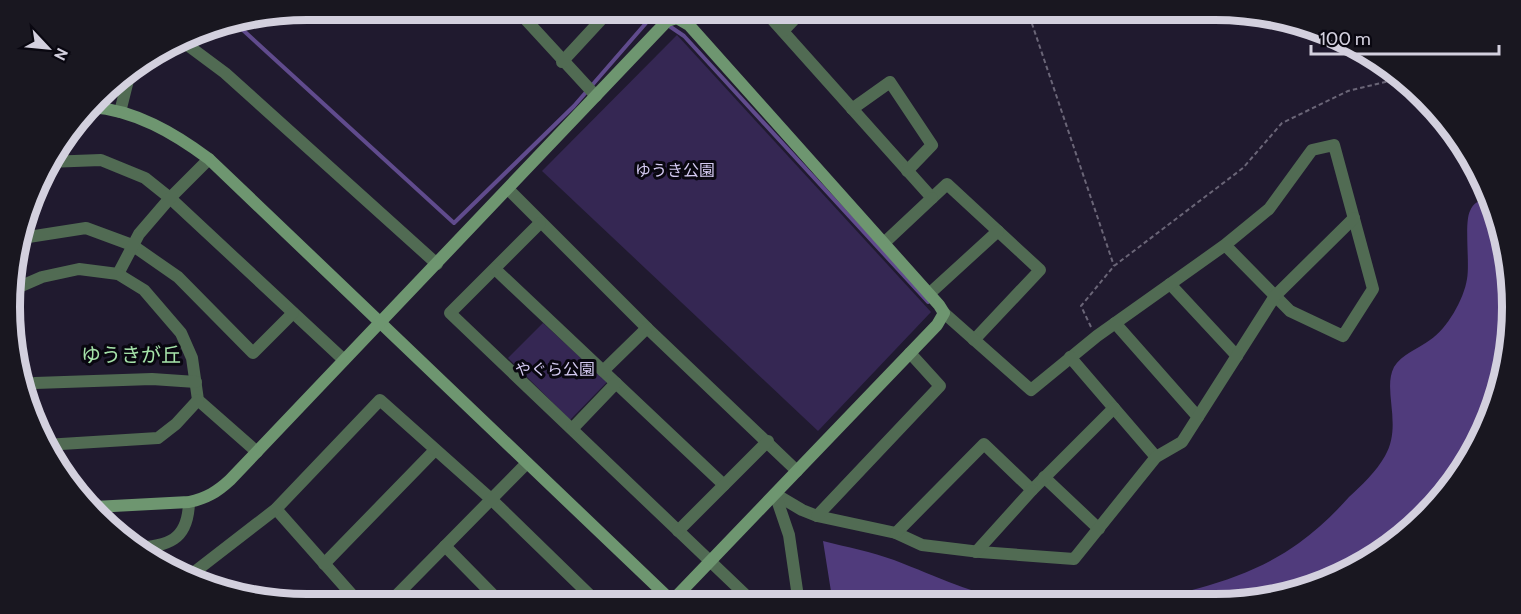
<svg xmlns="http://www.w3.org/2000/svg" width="1521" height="614" viewBox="0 0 1521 614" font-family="Cabin,'Noto Sans JP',sans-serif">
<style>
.green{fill:#352753}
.forest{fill:#503b7c}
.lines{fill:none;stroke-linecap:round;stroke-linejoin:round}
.stream{stroke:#604b8d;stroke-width:4}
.path{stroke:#6a6577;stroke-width:2;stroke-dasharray:4.5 3;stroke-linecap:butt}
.street{stroke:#516b53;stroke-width:12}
.secondary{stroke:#6e9670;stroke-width:12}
.labels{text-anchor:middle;stroke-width:6;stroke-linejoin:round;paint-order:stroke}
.park-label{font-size:16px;fill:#d4caf1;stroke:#090710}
.quarter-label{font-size:20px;fill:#a5e2a9;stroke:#090710}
.rim{fill:none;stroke:#d3d0de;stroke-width:8}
</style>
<rect width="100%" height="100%" fill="#201a2f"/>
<g class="green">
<path d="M 677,35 L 931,312 L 818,431 L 542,171 Z"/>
<path d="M 543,323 L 607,382 L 570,420 L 508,358 Z"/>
</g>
<g class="forest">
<path d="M 1487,197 L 1511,287 L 1496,402 C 1488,419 1475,426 1467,440 C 1461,451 1466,463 1462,473 L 1410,531 L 1328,582 L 1253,602 L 1123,603 C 1182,595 1250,579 1299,543 C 1317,530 1334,514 1349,497 C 1362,485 1376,472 1385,456 C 1403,425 1382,390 1394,367 C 1401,355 1419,348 1430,340 C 1447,329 1464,299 1467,279 C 1470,263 1464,223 1470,211 C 1473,203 1480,200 1487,197 Z"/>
<path d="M 823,541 C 847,547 872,552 894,560 C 944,579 980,599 1035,603 L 833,604 Z"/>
</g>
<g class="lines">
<path class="stream" d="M 233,21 L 454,223 L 574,106 L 653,15 L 684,36 L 928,302"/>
<g class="path">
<path d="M 1027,9 L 1114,266"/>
<path d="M 1091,327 L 1081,306 L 1114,266 L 1243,168 L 1282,123 L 1348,91 L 1402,78"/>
</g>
<g class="street">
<path d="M 516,9 L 596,96"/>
<path d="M 763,9 L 932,198 L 947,184 L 1040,270 L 974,340"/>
<path d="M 783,31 L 804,9"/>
<path d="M 182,41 L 225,73 L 437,264"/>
<path d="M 562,62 L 611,9"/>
<path d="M 852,109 L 890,82 L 932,145 L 907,171"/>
<path d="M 120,112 L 130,72"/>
<path d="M 47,162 L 101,160 L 145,178 L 170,198 L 344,360"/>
<path d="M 508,189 L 647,328 L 797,471"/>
<path d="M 540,223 L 450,313 L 755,604"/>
<path d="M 22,238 L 86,228 L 132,245 L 178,277 L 253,353 L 293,313"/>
<path d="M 884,243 L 932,198"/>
<path d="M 495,269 L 724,485"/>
<path d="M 118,274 L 139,234 L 170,198 L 209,159"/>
<path d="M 1170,284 L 1237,356"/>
<path d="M 12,290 L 42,277 L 79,269 L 118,274 L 144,290 L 181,333 L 192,358 L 198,400 L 257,452"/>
<path d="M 929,294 L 998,231"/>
<path d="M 944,313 L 1031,390 L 1097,336 L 1225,245 L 1269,209 L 1312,150 L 1334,145 L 1373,289 L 1343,336 L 1290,311 L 1225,245"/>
<path d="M 1115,323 L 1198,417"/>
<path d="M 1070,357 L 1156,457"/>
<path d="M 603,371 L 647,328"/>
<path d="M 22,386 L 35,383 L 152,379 L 196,382"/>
<path d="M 572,429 L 616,383"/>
<path d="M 45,445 L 158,438 L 176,424 L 198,400"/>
<path d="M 1044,477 L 1099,529"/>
<path d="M 775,494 L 802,510 L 817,516 L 896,533 L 922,545 L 980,552 L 1074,559 L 1156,457 L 1182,442 L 1275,296 L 1354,218"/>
<path d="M 775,494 L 789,535 L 799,604"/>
<path d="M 276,509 L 361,605"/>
<path d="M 817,516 L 940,386 L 910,353"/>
<path d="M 678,531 L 768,441"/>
<path d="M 896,533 L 984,444 L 1032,490 L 1114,408"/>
<path d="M 445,546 L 502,604"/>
<path d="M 134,548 C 168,546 188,541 189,502"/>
<path d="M 976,552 L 1032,490"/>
<path d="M 324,564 L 435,450"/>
<path d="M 188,577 L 276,509 L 380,400 L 491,499 L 599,604"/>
<path d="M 387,605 L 527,463"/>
</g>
<g class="secondary">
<path d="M 91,107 C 135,110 174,133 209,159 L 675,604"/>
<path d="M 94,507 L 189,502 C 207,498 217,492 230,480 L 667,21 L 677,18 L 689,25 L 939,305 L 944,313 L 937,325 L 672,601"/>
</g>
</g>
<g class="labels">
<g class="park-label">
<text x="675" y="176">ゆうき公園</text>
<text x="555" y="375">やぐら公園</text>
</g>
<g class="quarter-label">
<text x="131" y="362">ゆうきが丘</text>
</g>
</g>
<path d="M0 0H1521V614H0ZM307 20H1215A287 287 0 0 1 1502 307V307A287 287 0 0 1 1215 594H307A287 287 0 0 1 20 307V307A287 287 0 0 1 307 20Z" fill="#191720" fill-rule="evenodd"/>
<path class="rim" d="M307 20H1215A287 287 0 0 1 1502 307V307A287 287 0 0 1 1215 594H307A287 287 0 0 1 20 307V307A287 287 0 0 1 307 20Z"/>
<g transform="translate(48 48) rotate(116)" stroke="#090710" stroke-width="4.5" paint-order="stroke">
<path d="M0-4.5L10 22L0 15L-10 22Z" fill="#d3d0de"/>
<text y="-9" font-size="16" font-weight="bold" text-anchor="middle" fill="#d3d0de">N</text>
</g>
<path d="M1311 45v9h188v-9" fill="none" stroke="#d3d0de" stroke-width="3"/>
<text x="1320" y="45" font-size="18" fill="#d3d0de" stroke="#090710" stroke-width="4.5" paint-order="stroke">100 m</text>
</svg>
